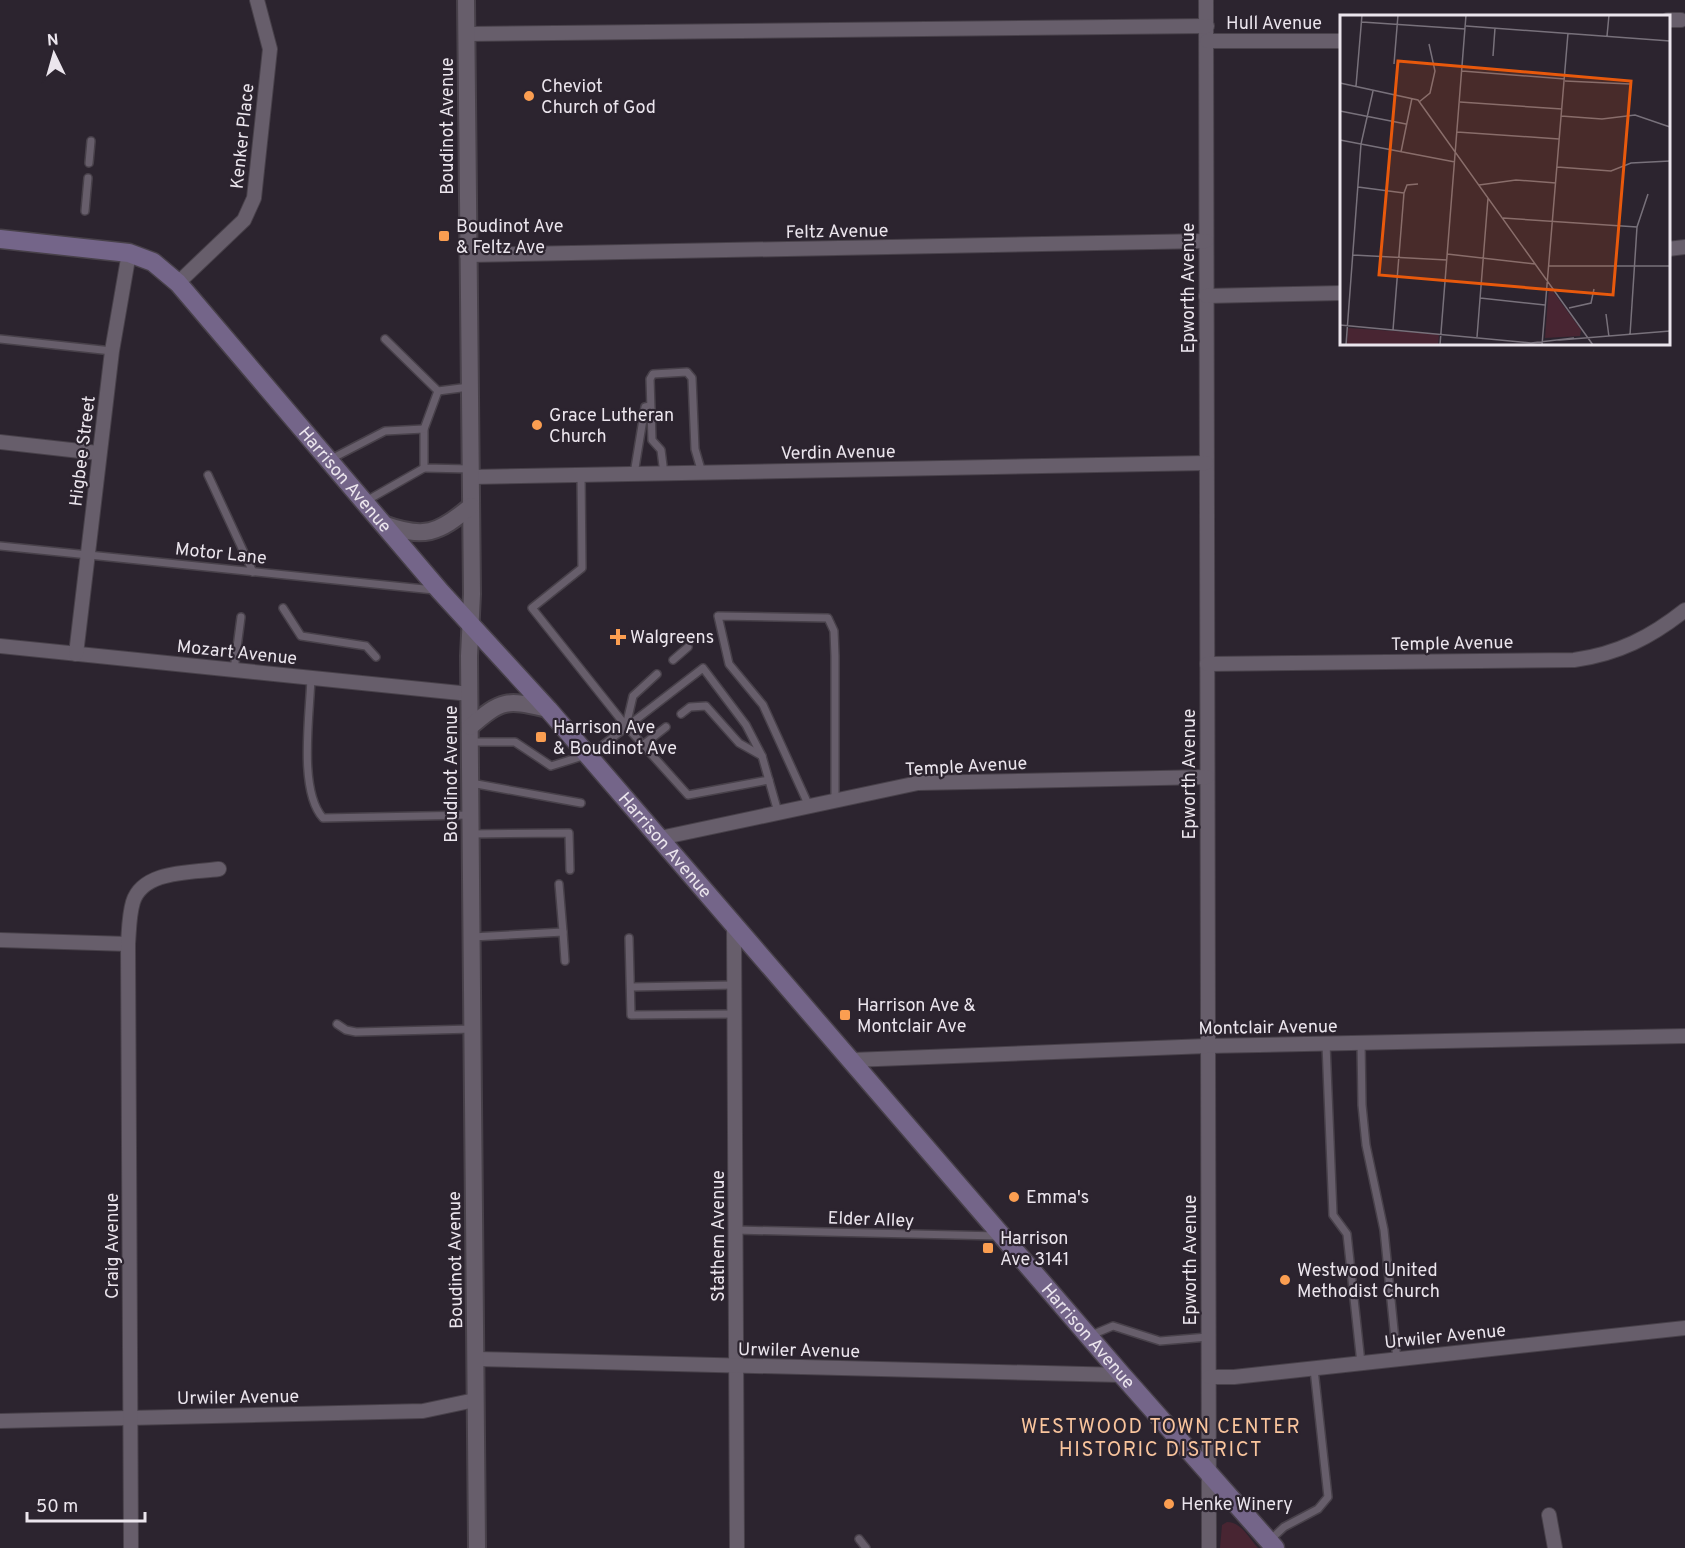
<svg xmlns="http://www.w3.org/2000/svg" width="1685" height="1548" viewBox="0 0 1685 1548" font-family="Overpass,sans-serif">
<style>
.green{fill:#482532}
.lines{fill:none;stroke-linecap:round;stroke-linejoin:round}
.service-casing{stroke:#48414a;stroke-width:10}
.minor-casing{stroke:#48414a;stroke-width:16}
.tertiary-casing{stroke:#48414a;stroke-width:20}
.secondary-casing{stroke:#48414a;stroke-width:21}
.service{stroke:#675e6b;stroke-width:7}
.minor{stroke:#675e6b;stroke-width:14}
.tertiary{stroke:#675e6b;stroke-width:16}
.secondary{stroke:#746589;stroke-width:18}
.poi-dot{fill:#fb9e51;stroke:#2c242f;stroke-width:2}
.labels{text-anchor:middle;stroke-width:4.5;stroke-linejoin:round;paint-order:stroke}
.street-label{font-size:18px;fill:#ebe5ed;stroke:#2c242f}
.poi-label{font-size:18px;fill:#ebe5ed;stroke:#2c242f;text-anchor:start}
.neighbourhood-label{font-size:20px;letter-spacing:1.5px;fill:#fac59d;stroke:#2c242f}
.inset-road{fill:none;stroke:#78717b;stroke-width:1.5}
.view{fill:#e8590c;fill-opacity:0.15;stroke:#e8590c;stroke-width:3}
.inset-edge{fill:none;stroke:#ebe5ed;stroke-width:3}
</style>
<rect width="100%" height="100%" fill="#2c242f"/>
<path class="green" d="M 1227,1522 C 1241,1522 1249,1538 1258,1548 L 1220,1548 L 1222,1525 Z"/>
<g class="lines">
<g class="service-casing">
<g id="service">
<path d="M 89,163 L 91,141"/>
<path d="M 85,211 L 88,178"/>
<path d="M 0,339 L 112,351"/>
<path d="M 385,339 L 438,391 L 469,387"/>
<path d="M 438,391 L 424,429 L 424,468 L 470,469"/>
<path d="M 331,459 L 385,431 L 424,429"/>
<path d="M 634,474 L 645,407 L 650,406"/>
<path d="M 664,474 L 661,450 L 652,440 L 650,379 L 653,374 L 687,372 L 692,378 L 695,449 L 702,473"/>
<path d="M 208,475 L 253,572"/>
<path d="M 581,475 L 582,568 L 532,608 L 626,726 L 688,795 L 769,780"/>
<path d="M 366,501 L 424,468"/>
<path d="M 0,546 L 434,590"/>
<path d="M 283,608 L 301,636 L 366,646 L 376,657"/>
<path d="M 673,660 L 688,647"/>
<path d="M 234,670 L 241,617"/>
<path d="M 311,677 C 310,714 298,790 323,818 L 471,815"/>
<path d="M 681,714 L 690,707 L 706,706 L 739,743 L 762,756"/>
<path d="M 626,726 L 633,696 L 657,674"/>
<path d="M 471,742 L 515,742 L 551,766 L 586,755 L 603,745 L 703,668 L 746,725 L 762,756 L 778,812"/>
<path d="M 643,745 L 666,727"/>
<path d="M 471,783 L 581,803"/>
<path d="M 809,806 L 763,705 L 729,664 L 718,616 L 828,618 L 834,631 L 835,656 L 835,800"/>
<path d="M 471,834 L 569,833 L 570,870"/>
<path d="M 559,884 L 563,932"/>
<path d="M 472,937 L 563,932 L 565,961"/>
<path d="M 629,938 L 631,1015 L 735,1014"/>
<path d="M 631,987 L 734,985"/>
<path d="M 337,1024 L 346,1030 L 356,1032 L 473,1029"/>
<path d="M 1361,1043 L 1362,1105 L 1366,1145 L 1384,1230 L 1397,1360"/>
<path d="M 1326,1044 L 1333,1215 L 1347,1234 L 1361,1363"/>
<path d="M 736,1230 L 999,1236"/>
<path d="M 1089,1336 L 1113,1326 L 1160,1341 L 1208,1337"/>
<path d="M 859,1539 L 866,1548"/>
<path d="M 1269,1541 L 1284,1527 L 1318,1509 L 1328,1497 L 1314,1369"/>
</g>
</g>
<g class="minor-casing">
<g id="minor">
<path d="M 1206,0 L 1209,1548"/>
<path d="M 1668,20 L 1681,20"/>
<path d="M 466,34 L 1207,26"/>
<path d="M 1207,41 L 1342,41"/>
<path d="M 1668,249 L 1685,247"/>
<path d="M 467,255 L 1206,241"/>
<path d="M 178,283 L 244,220 L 254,198 L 270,49 L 257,0"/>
<path d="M 1206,296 L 1342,293"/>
<path d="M 0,442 L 98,453"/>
<path d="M 471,477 L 1206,463"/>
<path d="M 0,646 L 470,694"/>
<path d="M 76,654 L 112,351 L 129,253"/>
<path d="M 1207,664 L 1574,660 C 1618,654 1651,637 1685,610"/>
<path d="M 660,838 L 918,783 L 1207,777"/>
<path d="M 734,924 L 737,1548"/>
<path d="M 0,940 L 128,944"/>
<path d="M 852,1060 L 1207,1046 L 1685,1036"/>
<path d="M 476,1359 L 1122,1375"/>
<path d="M 1209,1377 L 1234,1377 L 1685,1328"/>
<path d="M 0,1421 L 423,1411 L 475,1400"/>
<path d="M 1549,1515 L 1555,1548"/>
<path d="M 131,1548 L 128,944 C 129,931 129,915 133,902 C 143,870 191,873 219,869"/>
</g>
</g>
<g class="tertiary-casing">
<g id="tertiary">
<path d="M 466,0 L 472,594 L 469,656 L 477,1548"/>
<path d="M 383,524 C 424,539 438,534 471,506"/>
<path d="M 470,727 C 503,698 507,700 548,709"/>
</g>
</g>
<g class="secondary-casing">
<g id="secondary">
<path id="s1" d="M 0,239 L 129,253 L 153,262 L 178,283 L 440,591 L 548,709 L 1122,1375 L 1275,1548"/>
</g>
</g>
<use href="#service" class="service"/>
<use href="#minor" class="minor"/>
<use href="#tertiary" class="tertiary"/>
<use href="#secondary" class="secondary"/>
</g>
<g class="poi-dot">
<circle cx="529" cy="96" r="6"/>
<rect x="438" y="230" width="12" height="12" rx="3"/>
<circle cx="537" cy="425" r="6"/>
<path d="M615 628h6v6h6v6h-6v6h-6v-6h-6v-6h6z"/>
<rect x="535" y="731" width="12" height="12" rx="3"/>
<rect x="839" y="1009" width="12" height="12" rx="3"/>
<circle cx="1014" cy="1197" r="6"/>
<rect x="982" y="1242" width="12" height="12" rx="3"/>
<circle cx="1285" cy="1280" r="6"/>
<circle cx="1169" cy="1504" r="6"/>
</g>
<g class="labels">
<g class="street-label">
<text x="1274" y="29">Hull Avenue</text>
<text transform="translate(447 126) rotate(-90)" y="6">Boudinot Avenue</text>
<text transform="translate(242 136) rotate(-84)" y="6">Kenker Place</text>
<text transform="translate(837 231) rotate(-1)" y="6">Feltz Avenue</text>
<text transform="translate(1188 288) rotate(-90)" y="6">Epworth Avenue</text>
<text transform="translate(82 451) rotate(-83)" y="6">Higbee Street</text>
<text transform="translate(838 452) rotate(-1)" y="6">Verdin Avenue</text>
<text dy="6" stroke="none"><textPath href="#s1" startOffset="446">Harrison Avenue</textPath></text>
<text transform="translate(221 553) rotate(6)" y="6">Motor Lane</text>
<text transform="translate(1452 643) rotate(-1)" y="6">Temple Avenue</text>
<text transform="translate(237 652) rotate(6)" y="6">Mozart Avenue</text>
<text transform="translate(966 766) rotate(-3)" y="6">Temple Avenue</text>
<text transform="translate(451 774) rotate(-90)" y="6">Boudinot Avenue</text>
<text transform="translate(1189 774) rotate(-90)" y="6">Epworth Avenue</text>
<text dy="6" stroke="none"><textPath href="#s1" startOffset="932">Harrison Avenue</textPath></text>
<text transform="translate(1268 1027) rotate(-1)" y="6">Montclair Avenue</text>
<text transform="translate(871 1219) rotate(2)" y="6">Elder Alley</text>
<text transform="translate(718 1236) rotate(-90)" y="6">Stathem Avenue</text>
<text transform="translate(112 1246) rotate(-90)" y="6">Craig Avenue</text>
<text transform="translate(455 1260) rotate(-91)" y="6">Boudinot Avenue</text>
<text transform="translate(1190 1260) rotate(-90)" y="6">Epworth Avenue</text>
<text dy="6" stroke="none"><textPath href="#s1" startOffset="1580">Harrison Avenue</textPath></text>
<text transform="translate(1445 1336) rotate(-6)" y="6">Urwiler Avenue</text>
<text transform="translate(799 1350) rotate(1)" y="6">Urwiler Avenue</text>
<text transform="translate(238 1397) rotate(-1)" y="6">Urwiler Avenue</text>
</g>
<g class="poi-label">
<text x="541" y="92">Cheviot<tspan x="541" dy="21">Church of God</tspan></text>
<text x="456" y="232">Boudinot Ave<tspan x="456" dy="21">&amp; Feltz Ave</tspan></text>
<text x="549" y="421">Grace Lutheran<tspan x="549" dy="21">Church</tspan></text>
<text x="630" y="643">Walgreens</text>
<text x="553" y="733">Harrison Ave<tspan x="553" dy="21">&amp; Boudinot Ave</tspan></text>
<text x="857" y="1011">Harrison Ave &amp;<tspan x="857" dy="21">Montclair Ave</tspan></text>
<text x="1026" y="1203">Emma's</text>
<text x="1000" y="1244">Harrison<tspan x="1000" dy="21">Ave 3141</tspan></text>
<text x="1297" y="1276">Westwood United<tspan x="1297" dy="21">Methodist Church</tspan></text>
<text x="1181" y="1510">Henke Winery</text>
</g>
<g class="neighbourhood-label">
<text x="1161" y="1433">WESTWOOD TOWN CENTER<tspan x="1161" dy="23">HISTORIC DISTRICT</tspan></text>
</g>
</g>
<g transform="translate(1340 15)">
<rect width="330" height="330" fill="#2c242f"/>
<path d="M 209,271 L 241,315 L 240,321 L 205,323 ZM 8,313 L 99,319 L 98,330 L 7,330 Z" fill="#482532"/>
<path class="inset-road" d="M 22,7 L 125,14M 126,11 L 330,26M 267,21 L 269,0M 153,41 L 155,13M 54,49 L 58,0M 122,56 L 225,64M 225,66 L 290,69M 0,68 L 78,85 L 253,330M 16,71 L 22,0M 79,87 L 90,78 L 95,56 L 89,29M 120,87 L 222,94M 0,96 L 66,109M 221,101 L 262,104 L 295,100 L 330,112M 117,117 L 219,124M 0,125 L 115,147M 61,137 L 72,83M 217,152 L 271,156 L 291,148 L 330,146M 139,170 L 176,165 L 216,168M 18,172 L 64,178M 163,203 L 297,212M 107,239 L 195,249M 13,240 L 107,245M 209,251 L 330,251M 140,283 L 205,290M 229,293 L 251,288 L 254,274M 266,299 L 269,322M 0,310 L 191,328 L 234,323M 53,315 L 64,178 L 67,170 L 78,169M 290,320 L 297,212 L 308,179M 137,322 L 148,183M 220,325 L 330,316M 6,330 L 21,129 L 33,76M 100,330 L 126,0M 202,330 L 228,18"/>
<path class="view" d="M 58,46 L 291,66 L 273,280 L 39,260 Z"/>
<rect width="330" height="330" class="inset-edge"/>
</g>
<g transform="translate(54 54) rotate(355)" stroke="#2c242f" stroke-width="4.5" paint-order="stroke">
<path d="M0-4.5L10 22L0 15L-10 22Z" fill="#ebe5ed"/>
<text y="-9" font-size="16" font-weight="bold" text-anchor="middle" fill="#ebe5ed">N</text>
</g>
<path d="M27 1512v9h118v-9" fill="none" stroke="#ebe5ed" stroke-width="3"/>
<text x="36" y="1512" font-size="18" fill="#ebe5ed" stroke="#2c242f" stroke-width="4.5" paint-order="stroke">50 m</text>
</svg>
